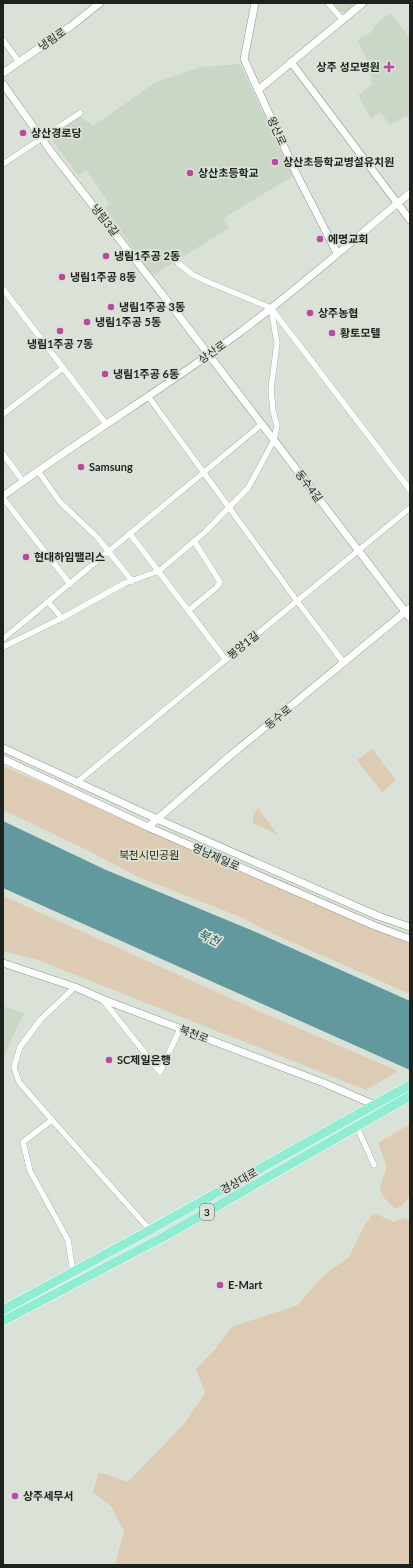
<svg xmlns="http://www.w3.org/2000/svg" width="413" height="1568" viewBox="0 0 413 1568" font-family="Lato,'Noto Sans KR',sans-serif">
<rect width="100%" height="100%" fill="#dae2d7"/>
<g fill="#cad7c6">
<path d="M332 3H357L345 13 340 12Z"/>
<path d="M390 13 410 38V121L406 116 390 125 380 112 371 119 358 95 372 85 367 60 357 40 370 33 377 23Z"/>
<path d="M240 64 293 176 224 218 229 228 152 276 105 208 109 203 86 170 78 176 50 137 80 116 93 126 156 82 201 67Z"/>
<path d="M3 1006 24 1013 3 1058Z"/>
</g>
<g fill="#ddcbb3">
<path d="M372 749 396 780 382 792 357 760Z"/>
<path d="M3 766 410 942V994L271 933 238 916 136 876 87 850 3 810Z"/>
<path d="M258 808 278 835 253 823V815Z"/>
<path d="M3 896 254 1009 398 1071 366 1090 38 960 3 951Z"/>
<path d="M410 1124V1195L402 1206 396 1209C375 1192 379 1189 387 1167L378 1143Z"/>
<path d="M374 1213 394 1222 404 1218 410 1221V1565H115L124 1531 111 1506 93 1492 99 1472 128 1482 185 1423 205 1393 196 1369 217 1347 231 1327 298 1305 324 1275 349 1257 364 1226Z"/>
</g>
<path fill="#61999e" d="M3 821 106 870 251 930 410 1001V1070L3 888Z"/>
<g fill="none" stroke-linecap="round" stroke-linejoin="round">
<g stroke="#8c938a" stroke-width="6">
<g id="minor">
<path d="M328 3 343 20"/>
<path d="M3 40 19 62"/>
<path d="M3 164 80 113"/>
<path d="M178 263 193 275 208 282 271 308 410 490"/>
<path d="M3 289 106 424"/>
<path d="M148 396 297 601 344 663"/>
<path d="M3 414 63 368"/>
<path d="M3 454 23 481"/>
<path d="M38 471 60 502 97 537 132 581"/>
<path d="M3 498 70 584"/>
<path d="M130 534 226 660"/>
<path d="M48 602 62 618 125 583 159 571 205 532 248 488 274 440 277 426 273 411 271 389 277 343 271 308"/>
<path d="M188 611 217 587 220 582 194 541"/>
<path d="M3 639 262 424"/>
<path d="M3 647 62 618"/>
<path d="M76 783 410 508"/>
<path d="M102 999 160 1072 180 1029"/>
<path d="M52 1120 150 1230"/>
<path d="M357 1127 374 1165"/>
<path d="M73 1272 68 1240 30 1171 23 1142 52 1120 19 1082 14 1067 20 1047 41 1019 75 987"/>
</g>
</g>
<g stroke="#8c938a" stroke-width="8">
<g id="tertiary">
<path d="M255 3 244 59 298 177 337 253"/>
<path d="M291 62 410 220"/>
<path d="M3 73 71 26 100 3"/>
<path d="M3 84 52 153 173 308 410 618"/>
<path d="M258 90 363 3"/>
<path d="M3 496C80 439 162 390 239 333 298 289 353 240 410 193"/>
<path d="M3 748 157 819 378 916 410 927"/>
<path d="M3 759 148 827 375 926 410 939"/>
<path d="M148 827 225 760 410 608"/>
<path d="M3 963 75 987 102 999 324 1083 377 1106"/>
</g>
</g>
<g stroke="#fff" stroke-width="10">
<g id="primary">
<path d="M3 1310 150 1230 410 1085"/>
<path d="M3 1321 165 1236 410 1096"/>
</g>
</g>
<use href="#minor" stroke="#fff" stroke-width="5.5"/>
<use href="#tertiary" stroke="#fff" stroke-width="7"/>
<use href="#primary" stroke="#91ecd4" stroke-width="9"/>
</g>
<g fill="#bb47a0" stroke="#dae2d7" stroke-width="1.5">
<path d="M387 61h4v4h4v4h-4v4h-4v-4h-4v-4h4z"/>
<circle cx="23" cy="133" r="4"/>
<circle cx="275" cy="162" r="4"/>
<circle cx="190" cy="173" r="4"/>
<circle cx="320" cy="239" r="4"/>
<circle cx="106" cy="256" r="4"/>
<circle cx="62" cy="277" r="4"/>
<circle cx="111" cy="307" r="4"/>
<circle cx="310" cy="313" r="4"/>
<circle cx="87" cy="322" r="4"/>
<circle cx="60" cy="331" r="4"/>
<circle cx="332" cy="333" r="4"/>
<circle cx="105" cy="374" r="4"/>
<circle cx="81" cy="467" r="4"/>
<circle cx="26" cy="557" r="4"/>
<circle cx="109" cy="1060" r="4"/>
<circle cx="220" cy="1285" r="4"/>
<circle cx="15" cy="1496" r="4"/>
</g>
<g text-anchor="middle" stroke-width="3.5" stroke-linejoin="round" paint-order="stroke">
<rect fill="#dae2d7" stroke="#565b55" stroke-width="1" x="200" y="1204" width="14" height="16" rx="3"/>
<g font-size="10" font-weight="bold" fill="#1e211d">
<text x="207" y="1216">3</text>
</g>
<g font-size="11" fill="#1e211d" stroke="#dae2d7">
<text transform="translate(52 39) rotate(-35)" y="4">냉림로</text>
<text transform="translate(277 131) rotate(65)" y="4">왕산로</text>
<text transform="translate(105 220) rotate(52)" y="4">냉림3길</text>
<text transform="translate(212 352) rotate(-35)" y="4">상산로</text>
<text transform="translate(309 486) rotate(53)" y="4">동수4길</text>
<text transform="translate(243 645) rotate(-39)" y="4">봉양1길</text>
<text transform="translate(278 717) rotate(-39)" y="4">동수로</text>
<text transform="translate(216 857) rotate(24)" y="4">영남제일로</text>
<text transform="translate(194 1034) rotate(21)" y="4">북천로</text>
<text transform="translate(239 1181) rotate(-29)" y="4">경상대로</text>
</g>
<g font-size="11" font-weight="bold" fill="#1e211d" stroke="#dae2d7" text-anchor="start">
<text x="380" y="71" text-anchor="end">상주 성모병원</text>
<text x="31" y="137">상산경로당</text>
<text x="283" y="166">상산초등학교병설유치원</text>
<text x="198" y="177">상산초등학교</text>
<text x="328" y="243">에명교회</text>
<text x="114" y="260">냉림1주공 2동</text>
<text x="70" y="281">냉림1주공 8동</text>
<text x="119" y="311">냉림1주공 3동</text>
<text x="318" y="317">상주농협</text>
<text x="95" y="326">냉림1주공 5동</text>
<text x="340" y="337">황토모텔</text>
<text x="60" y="348" text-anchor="middle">냉림1주공 7동</text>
<text x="113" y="378">냉림1주공 6동</text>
<text x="89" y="471">Samsung</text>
<text x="34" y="561">현대하임팰리스</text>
<text x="117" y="1064">SC제일은행</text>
<text x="228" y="1289">E-Mart</text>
<text x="23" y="1500">상주세무서</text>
</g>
<g font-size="11" fill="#392505" stroke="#dae2d7">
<text x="149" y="859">북천시민공원</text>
</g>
<g font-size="12" font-style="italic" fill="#225458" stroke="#dae2d7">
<text transform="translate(209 938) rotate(26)" y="4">북천</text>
</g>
</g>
<rect width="413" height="1568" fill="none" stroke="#1e211d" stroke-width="8"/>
</svg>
